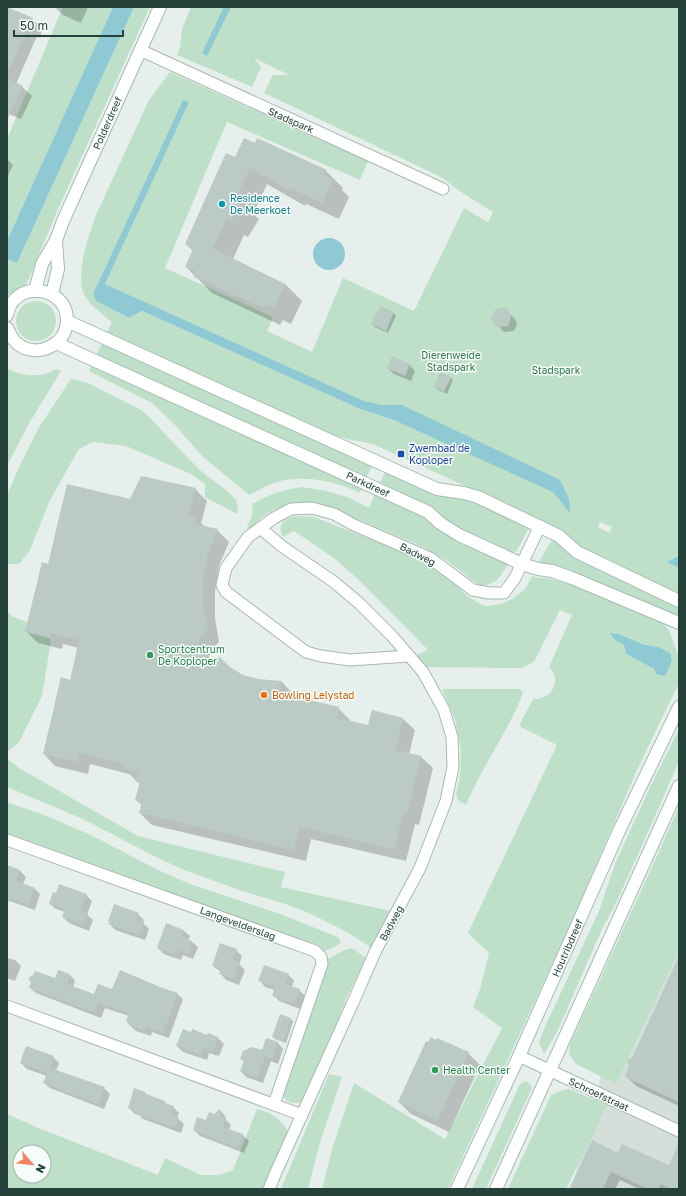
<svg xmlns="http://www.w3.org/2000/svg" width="686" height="1196" viewBox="0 0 686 1196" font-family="'Golos Text',sans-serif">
<rect width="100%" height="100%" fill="#e6efeb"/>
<path fill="#d4dfda" d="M679 902V1189H572L614 1026Z"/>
<g fill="#bfe0c8" fill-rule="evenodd">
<path d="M63 7H113L7 241V139Z"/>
<path d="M134 7H150L58 209 28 281C23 290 18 295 7 294V259L17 263Z"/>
<path d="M191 7H679V556L668 562 679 568V594H676L578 548 565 534 557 528 373 444 352 440 333 435 106 335 112 322C107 319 105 316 100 312 94 307 88 302 84 294 75 274 89 233 97 213L149 100 170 72 368 161 360 180 227 122 165 268 273 317 267 331 312 352 343 278 414 311 464 208 488 222 493 212 464 194 441 177 264 93 273 75H289L254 58 261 67 252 87 177 55 180 47 182 29ZM183 100 188 103 105 284 364 401 383 405H402L397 422 360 409 142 311 128 318 96 301 93 294ZM600 522 612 527 610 533 598 527Z"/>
<circle cx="36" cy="321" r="20"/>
<path d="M102 343 373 464 366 479 96 356Z"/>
<path d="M92 365 362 488 360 493C337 481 306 475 280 481 269 484 259 490 249 495L202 456 175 425 152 403 89 371Z"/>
<path d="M7 368C22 377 41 378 57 369L61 371 28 425 7 466Z"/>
<path d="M71 379 88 383 141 410 149 417 187 457 202 472 227 491 236 500 238 508 237 514 205 497V484L191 474 126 446 93 442 79 449 50 500 30 550 19 564H7V495L20 465 38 429Z"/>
<path d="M386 470 467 499 519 522 529 528 516 552 497 549 471 536 379 485Z"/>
<path d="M302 487 327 491 347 497 369 508 375 494 418 514 440 529 477 551 508 564C499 578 498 583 481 586L472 580 449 562 423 547 343 513 318 503 294 504 273 510 260 519 254 526V533L247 527C251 520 254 512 252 504 271 494 281 490 302 487Z"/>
<path d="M298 516 314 517 411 555 451 579 467 596 482 605 487 606 501 604 514 598 525 589 532 576 539 578H548L576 586 661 621 669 630 679 658V683L637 770 572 921 448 1189H322L333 1146 354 1083 445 1139 502 1028 473 1007 480 989 489 953 468 933 557 745 519 726 533 699C551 700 563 681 549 667L572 615 560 610 534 662 525 666 522 668 426 667 417 655 428 650 360 581 334 558 294 531 283 537C276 523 285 518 298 516ZM634 641 658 647 654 669 626 654 624 645Z"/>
<path d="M553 538 679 608V612L678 614 676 615 546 567 539 562Z"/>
<path d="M7 611 13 617 41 627 51 640 42 696 19 742 7 752Z"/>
<path d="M442 689H520L523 693C508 732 482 766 466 805L458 800 456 794 460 776 461 750 455 719Z"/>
<path d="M679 729V761L653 821 616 903 602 929 558 1030 544 1054 539 1043 544 1029 599 911 615 864 651 785Z"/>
<path d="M7 758 19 768 138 836 285 872 281 887 390 911 372 948 347 932 311 914 286 904 245 892 184 870 156 857 83 819 7 787Z"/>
<path d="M7 802 49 817 91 835 158 870 190 884 283 915 330 934 338 937 341 942 336 946 323 952 314 946 7 834Z"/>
<path d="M679 806V950L616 1084 576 1064 569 1054 570 1044 658 854Z"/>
<path d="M352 948 366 958 347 997 306 1101C294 1104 285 1105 281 1091L326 960 344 950Z"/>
<path d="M329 1074 342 1077 320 1142 308 1189H281Z"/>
<path d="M526 1081 529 1083 532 1088 486 1189H472L520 1084Z"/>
<path d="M569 1089 607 1105 593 1135 566 1189H508L551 1095 563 1090Z"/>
<path d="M257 1109C273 1113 284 1121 290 1136L266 1189H7V1114L36 1127 158 1175 165 1158 201 1175H219L233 1170ZM20 1152H44V1176H20Z"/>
</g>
<g fill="#8ec9d4">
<path d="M113 7H134L17 263 7 259V241Z"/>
<path d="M224 7H231L207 56 202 53Z"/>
<path d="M183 100 189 102 105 284 364 401 383 405H402L560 480 569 499 570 513 553 492 396 421 360 409 142 311 129 318 96 301 93 294Z"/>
<circle cx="329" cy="254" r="16"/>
<path d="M679 556V568L667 562Z"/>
<path d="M610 633 618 634 643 644 658 647 670 653 672 661 665 676 656 674 654 669 626 654 624 645 615 640Z"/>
</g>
<g fill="#0003">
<path d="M55 7H88L81 23 63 15Z"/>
<path d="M7 16 32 19 42 28 40 38 37 36 16 84 22 87 32 96 21 119 7 113Z"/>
<path d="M235 158 326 171 343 188 342 190 349 197 339 219 306 204 305 206 267 184 253 214 259 219 248 237 244 235 233 259 285 284 302 301 291 324 283 320 280 325 212 293 186 267 193 251 186 244Z"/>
<path d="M7 159 13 165 7 178Z"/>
<path d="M505 309 515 319 517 324 514 331 504 332 498 326Z"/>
<path d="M393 313 396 316 388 333 375 327 372 324Z"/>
<path d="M409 365 415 371 411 381 394 374 388 368Z"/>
<path d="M450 377 453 380 447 394 438 390 435 387Z"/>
<path d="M195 489 207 501 201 523 205 527 217 530 229 542 219 566 215 592V618L219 642 212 649 208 659 230 668 243 676 258 680 282 682 293 694 292 697 338 708 350 720V722L369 726 372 711 403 719 415 730 409 754 421 757 433 768 419 825 415 824 406 861 311 839 306 861 152 825 140 813 142 805 136 800 140 784 129 774 90 764 88 774 55 766 44 754 71 681 79 648 63 644 62 649 38 643 26 631 49 565 131 500Z"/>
<path d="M7 866 20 871 26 877 23 884 34 888 40 894 35 910 7 900Z"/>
<path d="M86 895 92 901 87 915 93 920 89 931 69 923 63 917 65 912 56 909 50 904Z"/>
<path d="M138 914 144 920 143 923 149 929 145 940 115 930 110 924Z"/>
<path d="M184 931 190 936 188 940 192 942 198 947 193 959 183 955 181 960 164 954 158 948Z"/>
<path d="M236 950 242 956 239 964 245 970 239 985 226 980 221 974V972L213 966Z"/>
<path d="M7 958 15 960 21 966 15 981 7 978Z"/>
<path d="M679 958V1106L636 1086 627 1077 633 1059Z"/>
<path d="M70 975 75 981 73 987 94 995 113 990 177 994 183 999 169 1038 152 1032 151 1036 136 1031 130 1025 129 1016 105 1008 101 1018 36 993 30 988Z"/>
<path d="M288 975 294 980 292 987 299 990 305 996 300 1009 279 1001 274 995 275 990 265 987 260 981Z"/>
<path d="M281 1016 291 1019 293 1022 286 1043 275 1039 273 1036Z"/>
<path d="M209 1034 218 1038 224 1044 219 1056 209 1053 207 1060 183 1052 177 1046 208 1036Z"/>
<path d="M278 1043 283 1049 278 1064 271 1061 263 1083 246 1077 241 1071 244 1062 242 1059 262 1052Z"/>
<path d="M468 1053 480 1065 449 1132 411 1114 399 1102Z"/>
<path d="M53 1057 59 1063 56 1071 104 1088 110 1094 104 1109 50 1088 44 1083 47 1076 27 1069 21 1063Z"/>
<path d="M164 1102 168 1105 173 1107 179 1113 177 1118 184 1124 181 1133 143 1119 139 1115 135 1114 129 1108Z"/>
<path d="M220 1110 225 1116 226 1120 231 1125 229 1130 243 1135 249 1141 244 1153 200 1136 194 1130Z"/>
<path d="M619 1154 669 1166 679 1160V1189H639L620 1180 615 1189H570Z"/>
</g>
<g fill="#bbcac4">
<path d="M7 7 33 18 31 30 28 28 7 74Z"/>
<path d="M7 78 23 86 7 120Z"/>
<path d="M244 138 255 143 257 138 327 170 324 175 333 179 322 203 289 188 288 190 250 168 236 198 242 201 231 221 227 218 213 248 258 271 285 284 274 308 266 304 263 308 194 277 195 271 185 267 193 249 185 244 226 153 235 157Z"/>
<path d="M380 306 394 312 386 331 371 324Z"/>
<path d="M500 308H506L509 312 511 317 508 326 497 327 491 318 495 310Z"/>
<path d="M392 356 410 364 405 376 387 368Z"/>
<path d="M440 372 451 377 444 392 434 387Z"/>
<path d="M141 476 196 488 188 515 196 517 194 524 218 529 208 554 203 579V605L208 630 200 637 196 649 207 658 213 659 220 657 230 667 243 675 258 679 282 681 279 693 339 707 337 718 368 725 372 710 403 718 396 750 421 756 407 814 403 813 394 850 300 827 294 850 139 813 142 802 135 800 140 782 135 781 138 772 123 769 124 764 79 753 77 762 43 754 61 677 70 680 79 640 51 633 50 638 25 632 42 562 48 564 67 484 130 499Z"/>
<path d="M7 865 20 870 16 881 35 888 29 905 10 898 8 903H7Z"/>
<path d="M59 884 87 894 81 911 88 914 83 925 62 917 65 909 49 904 53 892 56 893Z"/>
<path d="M114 904 139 913 136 919 144 922 139 935 108 924 110 921H108Z"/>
<path d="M166 923 184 930 182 937 192 941 188 954 177 950 175 955 157 948Z"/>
<path d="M220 943 237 949 233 960 240 963 234 979 219 974 221 969 212 966Z"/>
<path d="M679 956V1102L625 1077 627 1070 629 1065 627 1060 632 1058Z"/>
<path d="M264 965 289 974 285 984 300 989 294 1004 272 996 275 987 258 981Z"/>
<path d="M58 970 70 974 67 984 94 994 98 984 112 989 120 970 160 987 178 993 163 1033 147 1027 145 1031 129 1025 126 1020 129 1014 99 1003 95 1013 29 988 31 983 28 978 33 975 35 971 55 978Z"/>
<path d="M280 1014 291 1018 283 1041 272 1037Z"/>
<path d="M183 1029 191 1032 192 1029 207 1035 208 1033 218 1037 213 1051 204 1048 201 1055 176 1046Z"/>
<path d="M431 1037 436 1040 437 1038 469 1052 437 1121 398 1102 426 1041 428 1042Z"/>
<path d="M266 1038 278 1042 272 1059 265 1056 257 1078 240 1071 244 1061 240 1059 243 1051 252 1047 262 1050Z"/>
<path d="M26 1046 54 1056 50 1068 105 1087 98 1104 43 1083 47 1073 20 1063Z"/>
<path d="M134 1088 145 1092 146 1094 165 1101V1103L174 1106 170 1114 179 1118 175 1128 136 1114 137 1112 128 1108Z"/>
<path d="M220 1109 221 1117 226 1119 223 1127 243 1134 238 1148 193 1130 197 1117 206 1120 209 1112 214 1114Z"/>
<path d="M592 1140 618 1153 622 1144 669 1165 679 1142V1189H671L661 1184 658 1189H648L611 1172 603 1189H569Z"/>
</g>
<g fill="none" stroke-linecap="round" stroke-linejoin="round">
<g stroke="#a8b8b2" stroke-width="13">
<g id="street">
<path d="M140 50 443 189"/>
<path d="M260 528 283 547 334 582 360 604 392 636 423 672 444 710 452 737 453 767 446 801 420 868 375 952 355 998 276 1172 269 1189"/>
<path d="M409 656 350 660 321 656 306 652 226 592 222 585 226 568 248 537 274 518 291 509 312 508 334 514 354 525 430 558 473 590 489 593H504L515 578 540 526"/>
<path d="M7 840 315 951 321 957 322 964 274 1104"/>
<path d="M7 1006 302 1115"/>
<path d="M519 1056 679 1131"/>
</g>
</g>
<g stroke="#a4bbb3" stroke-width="14">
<g id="secondary">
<path d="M35 291 42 264 56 240 63 221 160 7"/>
<path d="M52 294 58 269 56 240"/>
<path d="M7 315C13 279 68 285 67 321 66 345 38 358 19 345 13 341 10 334 7 328"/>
<path d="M67 321 437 489 464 493 478 497 559 536 577 552 679 601"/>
<path d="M56 343 428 512 440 523 459 535 522 564 538 569 552 571 572 578 679 623"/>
<path d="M457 1189 519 1056 619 831 679 707"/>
<path d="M496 1189 679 786"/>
</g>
</g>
<use href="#street" stroke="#fff" stroke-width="11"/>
<use href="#secondary" stroke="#fff" stroke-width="12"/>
</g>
<circle fill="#0f9aa8" stroke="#f7fbf9" stroke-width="1.5" cx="222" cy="204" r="4"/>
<rect fill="#1a4fb4" stroke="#f7fbf9" stroke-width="1.5" x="397" y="450" width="8" height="8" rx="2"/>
<g fill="#2e9e5b" stroke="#f7fbf9" stroke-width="1.5">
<circle cx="150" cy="655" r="4"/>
<circle cx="435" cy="1070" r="4"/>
</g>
<circle fill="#e8710a" stroke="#f7fbf9" stroke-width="1.5" cx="264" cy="695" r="4"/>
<g text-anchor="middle" stroke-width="3" stroke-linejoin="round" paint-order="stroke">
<g font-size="10" fill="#24423a" stroke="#f7fbf9">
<text transform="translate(291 120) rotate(24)" y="4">Stadspark</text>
<text transform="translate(107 123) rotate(-66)" y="4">Polderdreef</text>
<text transform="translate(368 484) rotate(25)" y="4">Parkdreef</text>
<text transform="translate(418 554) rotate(27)" y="4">Badweg</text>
<text transform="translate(238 923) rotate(20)" y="4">Langevelderslag</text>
<text transform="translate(391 923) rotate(-62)" y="4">Badweg</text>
<text transform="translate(567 948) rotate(-66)" y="4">Houtribdreef</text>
<text transform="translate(599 1094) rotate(25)" y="4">Schroefstraat</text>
</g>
<g font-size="10" fill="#0d838f" stroke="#f7fbf9" text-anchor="start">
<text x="230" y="202">Residence<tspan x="230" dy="12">De Meerkoet</tspan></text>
</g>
<g font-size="10" fill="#2d7a4b" stroke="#f7fbf9">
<text x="451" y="359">Dierenweide<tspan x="451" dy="12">Stadspark</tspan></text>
<text x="556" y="374">Stadspark</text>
</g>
<g font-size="10" fill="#164399" stroke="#f7fbf9" text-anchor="start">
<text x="409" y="452">Zwembad de<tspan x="409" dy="12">Koploper</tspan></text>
</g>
<g font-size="10" fill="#27864d" stroke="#f7fbf9" text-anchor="start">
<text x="158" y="653">Sportcentrum<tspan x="158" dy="12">De Koploper</tspan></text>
<text x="443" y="1074">Health Center</text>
</g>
<g font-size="10" fill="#c56008" stroke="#f7fbf9" text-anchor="start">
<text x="272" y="699">Bowling Lelystad</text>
</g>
</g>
<rect width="686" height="1196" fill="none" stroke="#24423a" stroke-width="16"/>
<g transform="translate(32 1164) rotate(118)"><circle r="19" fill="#f7fbf9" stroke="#a3b1ad"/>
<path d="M0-3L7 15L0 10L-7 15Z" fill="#f4845f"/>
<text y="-6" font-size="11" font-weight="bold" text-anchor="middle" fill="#24423a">N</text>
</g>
<path d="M14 30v6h109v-6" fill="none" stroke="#24423a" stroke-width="2"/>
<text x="20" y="30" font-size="12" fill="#24423a" stroke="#f7fbf9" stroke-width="3" paint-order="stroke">50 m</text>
</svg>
